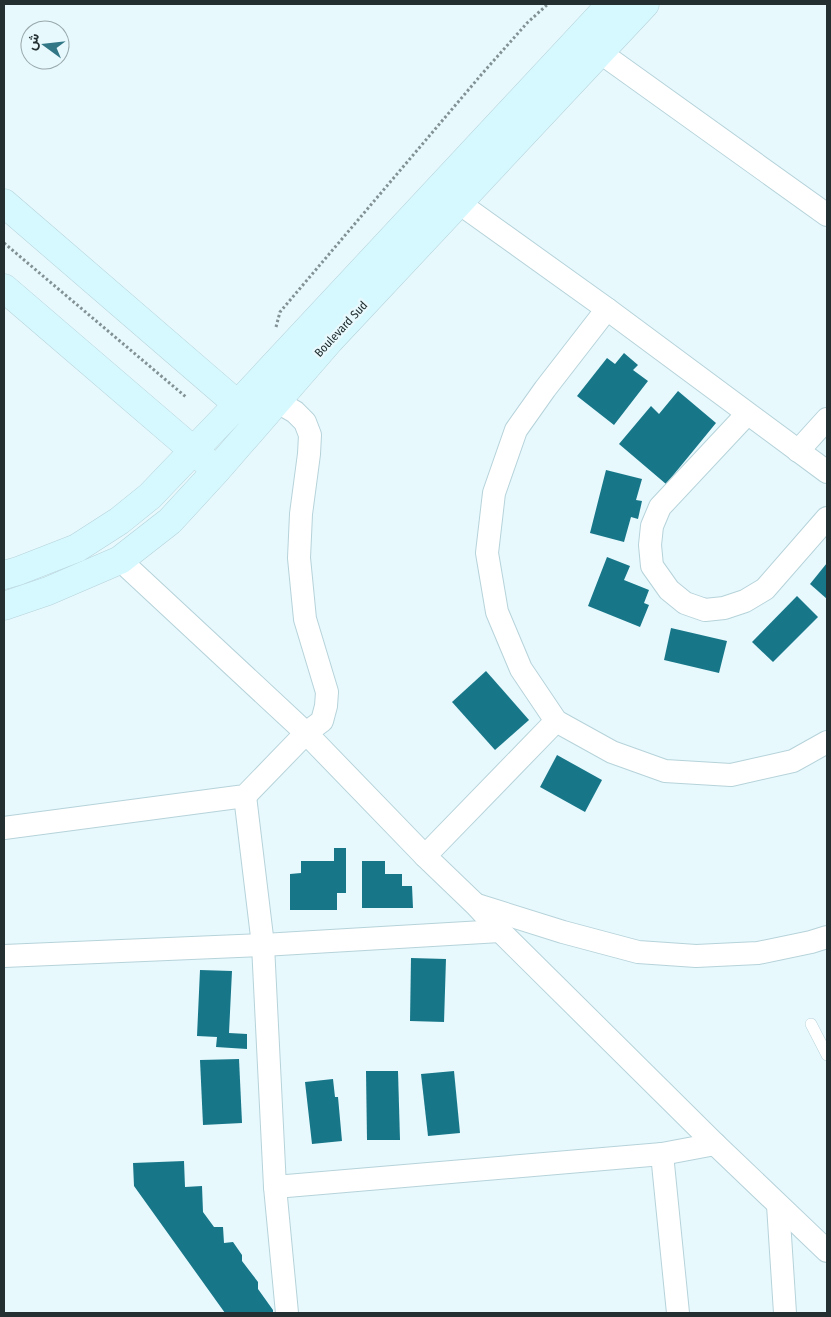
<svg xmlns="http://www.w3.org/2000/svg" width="831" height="1317" viewBox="0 0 831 1317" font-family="'Fira Sans Condensed',Vazirmatn,sans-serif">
<rect width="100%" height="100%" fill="#e7f9fd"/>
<g fill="#177789">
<path d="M624 353 638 365 633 370 648 381 614 425 577 396 607 358 615 364Z"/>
<path d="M678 391 716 423 666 484 619 444 651 406 659 414Z"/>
<path d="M606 470 642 479 636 500 642 501 638 519 631 517 624 542 590 533Z"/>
<path d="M607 557 630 566 624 580 649 590 644 603 649 605 640 627 588 606Z"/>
<path d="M827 563V599L810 584Z"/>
<path d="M797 596 818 617 773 662 752 642Z"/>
<path d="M671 628 727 641 719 673 664 660Z"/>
<path d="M486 671 529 720 495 750 452 702Z"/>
<path d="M557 755 602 780 585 812 540 787Z"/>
<path d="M334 848H346V893H337V910H290V874L301 873V861H334Z"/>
<path d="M362 861H385V874H402V886H412L413 908H362Z"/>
<path d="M411 958 446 959 444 1022 410 1021Z"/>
<path d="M200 970 232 971 229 1033 247 1034V1049L216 1047 217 1037 197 1036Z"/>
<path d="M239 1059 242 1123 203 1125 200 1060Z"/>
<path d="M366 1071H398L400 1140H367Z"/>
<path d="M454 1071 460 1133 428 1136 421 1074Z"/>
<path d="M333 1079 335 1097H338L342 1141 312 1144 305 1082Z"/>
<path d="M184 1161 185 1187 202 1186 203 1212 214 1227H223L224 1243 233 1242 242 1255V1261L258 1282V1289L273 1310V1313H225L134 1186 133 1163Z"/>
</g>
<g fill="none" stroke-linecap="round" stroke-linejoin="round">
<g stroke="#b6d3da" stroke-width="12">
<path id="lane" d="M811 1024 827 1055"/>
</g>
<g stroke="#b6d3da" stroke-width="24">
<g id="street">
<path d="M587 43 827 215"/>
<path d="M447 192 459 203 607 309 827 472"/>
<path d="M607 309 545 389 516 430 494 493 487 553 497 612 521 669 556 721 612 752 665 771 731 775 793 761 827 742"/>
<path d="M747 414 660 507 652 526 650 545 652 566 669 590 685 603 705 610 724 608 745 601 765 589 827 518"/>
<path d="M798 451 827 419"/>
<path d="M120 560 306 733 425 856 476 905 500 931 715 1144 827 1251"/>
<path d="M245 796 263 945 275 1187 287 1313"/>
<path d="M4 828 245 796 306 733 322 721 326 706 327 692 305 619 299 558 301 514 309 454 310 435 305 422 295 412 276 401"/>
<path d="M425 856 556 721"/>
<path d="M477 905 563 932 638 952 696 956 758 953 811 942 827 937"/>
<path d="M4 956 263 945 500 931"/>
<path d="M662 1154 678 1313"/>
<path d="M275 1187 662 1154 715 1144"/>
<path d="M778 1205 785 1313"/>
</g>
</g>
<g stroke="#b6d3da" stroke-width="29">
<g id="secondary">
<path d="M4 203 251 416"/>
<path d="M4 288 208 463"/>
<path d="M4 575 18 571 77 548 119 521 150 496 238 404 611 4"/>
<path d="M4 606 48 591 120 560 170 521 216 471 330 340 645 4"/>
</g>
</g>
<g stroke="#829194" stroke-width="3" stroke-dasharray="2.5 2.5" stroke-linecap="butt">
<path d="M4 243 186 397"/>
<path d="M276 327 280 312 481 75 527 23 548 4"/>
</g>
<use href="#lane" stroke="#fff" stroke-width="11"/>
<use href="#street" stroke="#fff" stroke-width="22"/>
<use href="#secondary" stroke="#d6f8ff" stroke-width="28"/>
</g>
<g text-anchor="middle" stroke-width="5" stroke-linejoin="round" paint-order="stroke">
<g font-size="12" fill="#232f31" stroke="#e7f9fd">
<text transform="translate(341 329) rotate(-47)" y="4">Boulevard Sud</text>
</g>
</g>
<rect width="831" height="1317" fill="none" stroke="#232f31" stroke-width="10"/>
<g transform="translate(45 45) rotate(285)"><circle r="24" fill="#e7f9fd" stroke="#99a8ab"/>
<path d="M0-4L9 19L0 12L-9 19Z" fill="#327786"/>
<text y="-8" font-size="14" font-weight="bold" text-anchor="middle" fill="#232f31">ش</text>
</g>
</svg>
